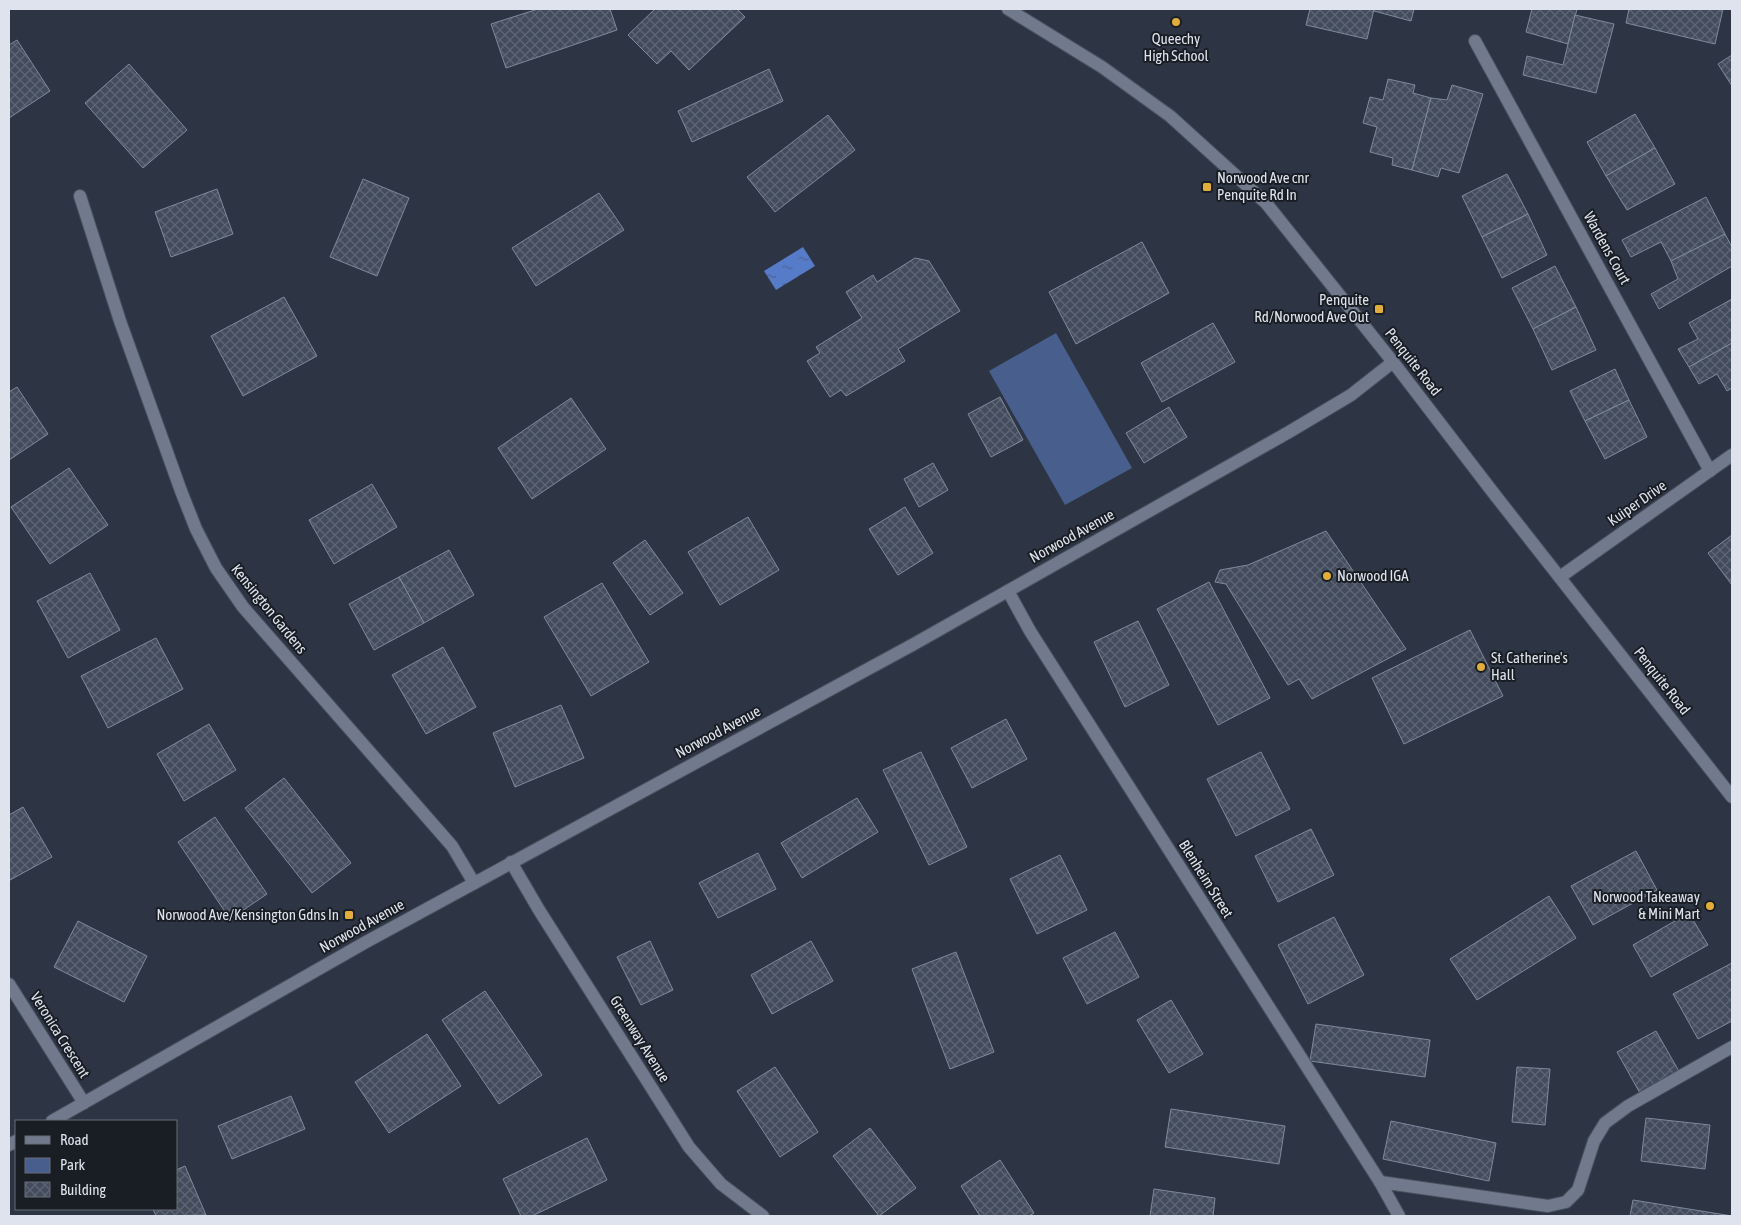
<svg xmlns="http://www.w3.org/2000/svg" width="1741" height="1225" viewBox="0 0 1741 1225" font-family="'Asap Condensed',sans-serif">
<defs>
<pattern id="water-ripples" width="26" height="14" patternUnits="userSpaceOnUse" patternTransform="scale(1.25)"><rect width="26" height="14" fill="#567bc8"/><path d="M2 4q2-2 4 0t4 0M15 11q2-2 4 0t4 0" fill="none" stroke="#4e6594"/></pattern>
<pattern id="building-cross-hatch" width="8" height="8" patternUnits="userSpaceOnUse" patternTransform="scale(1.25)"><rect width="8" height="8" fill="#434c5d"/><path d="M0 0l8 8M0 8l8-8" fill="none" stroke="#5e6675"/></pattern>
</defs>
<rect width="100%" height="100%" fill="#2d3545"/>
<path fill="#485f8d" d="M1056 333 1132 468 1065 505 989 371Z"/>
<path fill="url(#water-ripples)" d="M803 247 815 266 776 290 764 271Z"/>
<g fill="url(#building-cross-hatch)" stroke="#7f899c">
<path d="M538 9H610L617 30 506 68 491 24Z"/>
<path d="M655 9H737L745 17 689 70 671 51 657 64 628 35Z"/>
<path d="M1310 9H1374L1367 39 1306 25Z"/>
<path d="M1374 9H1414L1411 21 1374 11Z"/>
<path d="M1532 9H1577L1568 44 1526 32Z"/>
<path d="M1629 9H1723L1715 44 1626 23Z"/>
<path d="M1575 15 1614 24 1596 93 1523 75 1527 56 1563 65Z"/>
<path d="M17 40 50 91 9 118V45Z"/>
<path d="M1732 55V86L1718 64Z"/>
<path d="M129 64 187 130 143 168 85 103Z"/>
<path d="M769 69 783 101 692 142 678 111Z"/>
<path d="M1388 79 1415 85 1413 93 1431 98 1412 170 1392 165 1393 158 1370 152 1377 127 1363 123 1370 97 1383 100Z"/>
<path d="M1452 85 1483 94 1459 173 1441 168 1438 177 1412 170 1431 98 1447 100Z"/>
<path d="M1635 114 1655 148 1606 176 1587 142Z"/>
<path d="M828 115 855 150 775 212 747 177Z"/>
<path d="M1655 148 1675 184 1627 210 1606 176Z"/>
<path d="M1507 174 1528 214 1482 237 1462 196Z"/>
<path d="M363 179 409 198 377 276 330 257Z"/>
<path d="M217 189 233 234 171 257 155 212Z"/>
<path d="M599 193 624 230 536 286 512 248Z"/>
<path d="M1706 197 1725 234 1671 261 1661 242 1631 257 1622 240Z"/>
<path d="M1528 214 1547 255 1502 278 1482 237Z"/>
<path d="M1725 234 1732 247V266L1659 309 1651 294 1678 279 1671 261Z"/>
<path d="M1142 242 1169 293 1076 344 1049 292Z"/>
<path d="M915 258 929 261 960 311 898 349 905 361 846 396 841 390 830 397 807 361 820 353 816 347 862 318 846 292 873 275 877 282Z"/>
<path d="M1555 266 1576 307 1533 329 1512 288Z"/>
<path d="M284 297 317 356 243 396 211 336Z"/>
<path d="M1732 299V343L1689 367 1678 349 1698 339 1689 323Z"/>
<path d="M1576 307 1596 350 1552 370 1533 329Z"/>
<path d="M1213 323 1235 362 1162 402 1141 363Z"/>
<path d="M1732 343V388L1727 391 1717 374 1699 384 1689 367Z"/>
<path d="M1615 369 1629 400 1585 421 1570 391Z"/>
<path d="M17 387 48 434 9 460V392Z"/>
<path d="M1000 397 1023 440 991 457 968 414Z"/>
<path d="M571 398 606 449 532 499 498 448Z"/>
<path d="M1629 400 1647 437 1605 459 1585 421Z"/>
<path d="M1169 407 1187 437 1144 463 1126 433Z"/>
<path d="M933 463 948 490 919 507 904 479Z"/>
<path d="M69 468 108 525 50 564 11 507Z"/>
<path d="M372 484 397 527 334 564 309 520Z"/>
<path d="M905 507 933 553 898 575 869 529Z"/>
<path d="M748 517 779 570 720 605 688 552Z"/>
<path d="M1326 531 1406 649 1312 699 1299 679 1288 685 1226 584 1215 582 1220 570 1248 565Z"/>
<path d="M1732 535V585L1708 553Z"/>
<path d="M645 540 683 593 650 615 613 563Z"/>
<path d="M449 550 474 595 424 623 399 577Z"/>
<path d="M90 573 120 630 68 658 37 601Z"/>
<path d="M399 577 424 623 374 650 349 604Z"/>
<path d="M1209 582 1270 698 1218 725 1157 609Z"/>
<path d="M602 583 649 662 591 696 544 617Z"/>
<path d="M1138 621 1169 685 1125 707 1094 642Z"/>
<path d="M1470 630 1503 696 1404 744 1372 678Z"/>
<path d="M156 638 183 689 108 728 81 676Z"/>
<path d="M443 647 476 707 426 734 392 675Z"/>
<path d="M561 705 584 758 515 787 493 733Z"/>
<path d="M1006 719 1027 759 972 788 951 748Z"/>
<path d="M209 724 236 770 184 801 157 754Z"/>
<path d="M921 752 967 847 929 865 883 770Z"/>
<path d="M1261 752 1290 809 1236 836 1207 779Z"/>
<path d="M284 778 351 863 312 893 245 808Z"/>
<path d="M857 798 878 832 802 878 781 843Z"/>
<path d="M23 807 52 857 10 880 9 878V815Z"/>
<path d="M215 817 267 894 230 919 178 842Z"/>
<path d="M1311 829 1334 875 1278 902 1255 856Z"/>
<path d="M1636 851 1657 890 1593 925 1571 886Z"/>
<path d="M758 853 776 889 718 918 699 883Z"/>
<path d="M1060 855 1087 910 1037 934 1010 879Z"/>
<path d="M1549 896 1576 938 1477 1000 1450 959Z"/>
<path d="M1689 913 1708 945 1651 977 1633 945Z"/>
<path d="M1334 917 1364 975 1308 1004 1278 945Z"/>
<path d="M78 921 147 956 124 1002 54 967Z"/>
<path d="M1115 932 1139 977 1087 1004 1063 958Z"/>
<path d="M650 941 673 990 641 1005 617 957Z"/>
<path d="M811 941 833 981 772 1014 751 975Z"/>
<path d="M956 952 994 1052 950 1069 912 969Z"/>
<path d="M1732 963V1021L1698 1039 1673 994Z"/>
<path d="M485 991 542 1075 499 1104 442 1020Z"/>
<path d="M1171 1000 1203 1054 1169 1073 1137 1020Z"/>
<path d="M1316 1024 1430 1040 1425 1077 1310 1061Z"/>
<path d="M1656 1031 1680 1073 1641 1095 1617 1052Z"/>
<path d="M427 1034 461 1086 389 1133 355 1082Z"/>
<path d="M775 1067 818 1132 780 1157 737 1091Z"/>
<path d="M1517 1067 1550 1069 1545 1125 1512 1122Z"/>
<path d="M291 1096 305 1129 232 1159 218 1126Z"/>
<path d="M1171 1109 1285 1126 1279 1164 1165 1147Z"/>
<path d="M1646 1118 1710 1125 1705 1169 1641 1161Z"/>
<path d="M1391 1121 1496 1143 1489 1181 1383 1159Z"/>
<path d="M870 1128 916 1188 879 1216 833 1156Z"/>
<path d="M587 1138 607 1180 532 1216H521L503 1179Z"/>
<path d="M1000 1160 1034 1213 1029 1216H980L961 1186Z"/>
<path d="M185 1166 206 1215 156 1216 153 1209H176V1170Z"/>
<path d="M1154 1189 1215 1198 1213 1216H1150Z"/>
<path d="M1633 1200 1732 1216H1630Z"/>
</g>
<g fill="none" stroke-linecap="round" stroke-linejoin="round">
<g stroke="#49505e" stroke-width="14">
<g id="service">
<path d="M1475 41 1710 471"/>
<path d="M1380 1182 1548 1206 1566 1202 1578 1190 1594 1141 1605 1123 1628 1106 1732 1047"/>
<path d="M1380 1182 1399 1216"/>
</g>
</g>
<g stroke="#49505e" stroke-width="14">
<g id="minor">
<path d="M80 196 120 321 181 491 196 529 216 568 243 607 452 846 474 883"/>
<path d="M1560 577 1732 455"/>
<path d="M1008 591 1030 631 1380 1182"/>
<path d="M511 862 539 910 689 1147 721 1184 763 1216"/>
<path d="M9 984 84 1103"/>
<path d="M52 1121 366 942 914 644 1289 432 1351 395 1393 362"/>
<path d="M9 1145 16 1141"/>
</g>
</g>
<g stroke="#49505e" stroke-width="14">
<path id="tertiary" d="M1008 9 1102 67 1170 116 1266 203 1393 362 1495 495 1732 797"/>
</g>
<use href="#service" stroke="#717a8c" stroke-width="12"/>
<use href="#minor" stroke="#717a8c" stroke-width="12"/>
<use href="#tertiary" stroke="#717a8c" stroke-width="12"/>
</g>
<g fill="#e3ae35" stroke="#191d24" stroke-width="2">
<circle cx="1176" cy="22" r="5"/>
<rect x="1202" y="182" width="10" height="10" rx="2.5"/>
<rect x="1374" y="304" width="10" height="10" rx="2.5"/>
<circle cx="1327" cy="576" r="5"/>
<circle cx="1481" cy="667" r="5"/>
<circle cx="1710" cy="906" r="5"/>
<rect x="344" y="910" width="10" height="10" rx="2.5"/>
</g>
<g text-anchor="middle" stroke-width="4" stroke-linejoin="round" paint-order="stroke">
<g font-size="15" fill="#dee3ee" stroke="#191d24" text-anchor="start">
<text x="1176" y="44" text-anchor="middle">Queechy<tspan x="1176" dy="17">High School</tspan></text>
<text x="1217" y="183">Norwood Ave cnr<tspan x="1217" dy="17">Penquite Rd In</tspan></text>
<text x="1369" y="305" text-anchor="end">Penquite<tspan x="1369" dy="17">Rd/Norwood Ave Out</tspan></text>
<text x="1337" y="581">Norwood IGA</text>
<text x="1491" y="663">St. Catherine's<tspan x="1491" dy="17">Hall</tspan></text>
<text x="1700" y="902" text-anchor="end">Norwood Takeaway<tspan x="1700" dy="17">&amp; Mini Mart</tspan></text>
<text x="339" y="920" text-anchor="end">Norwood Ave/Kensington Gdns In</text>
</g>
<g font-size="15" fill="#dee3ee" stroke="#191d24">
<text transform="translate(1607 248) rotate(61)" y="5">Wardens Court</text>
<text transform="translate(1413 362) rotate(52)" y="5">Penquite Road</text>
<text transform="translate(1637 503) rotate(-35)" y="5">Kuiper Drive</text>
<text transform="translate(1072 536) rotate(-29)" y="5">Norwood Avenue</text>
<text transform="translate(269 609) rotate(51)" y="5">Kensington Gardens</text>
<text transform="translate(1662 681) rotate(52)" y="5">Penquite Road</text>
<text transform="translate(718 732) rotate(-28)" y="5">Norwood Avenue</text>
<text transform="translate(1206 879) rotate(58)" y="5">Blenheim Street</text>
<text transform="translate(362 926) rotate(-29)" y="5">Norwood Avenue</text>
<text transform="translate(60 1035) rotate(58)" y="5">Veronica Crescent</text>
<text transform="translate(640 1039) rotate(58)" y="5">Greenway Avenue</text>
</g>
</g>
<rect width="1741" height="1225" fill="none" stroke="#dee3ee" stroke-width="20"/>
<rect x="15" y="1120" width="162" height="90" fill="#191d24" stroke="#686c75"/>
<rect x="25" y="1136" width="25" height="8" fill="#717a8c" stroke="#686c75"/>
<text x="60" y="1145" font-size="15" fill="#dee3ee">Road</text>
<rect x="25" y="1158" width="25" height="15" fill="#485f8d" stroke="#686c75"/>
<text x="60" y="1170" font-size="15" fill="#dee3ee">Park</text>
<rect x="25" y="1182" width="25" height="15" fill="url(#building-cross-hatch)" stroke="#686c75"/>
<text x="60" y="1195" font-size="15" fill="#dee3ee">Building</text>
</svg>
